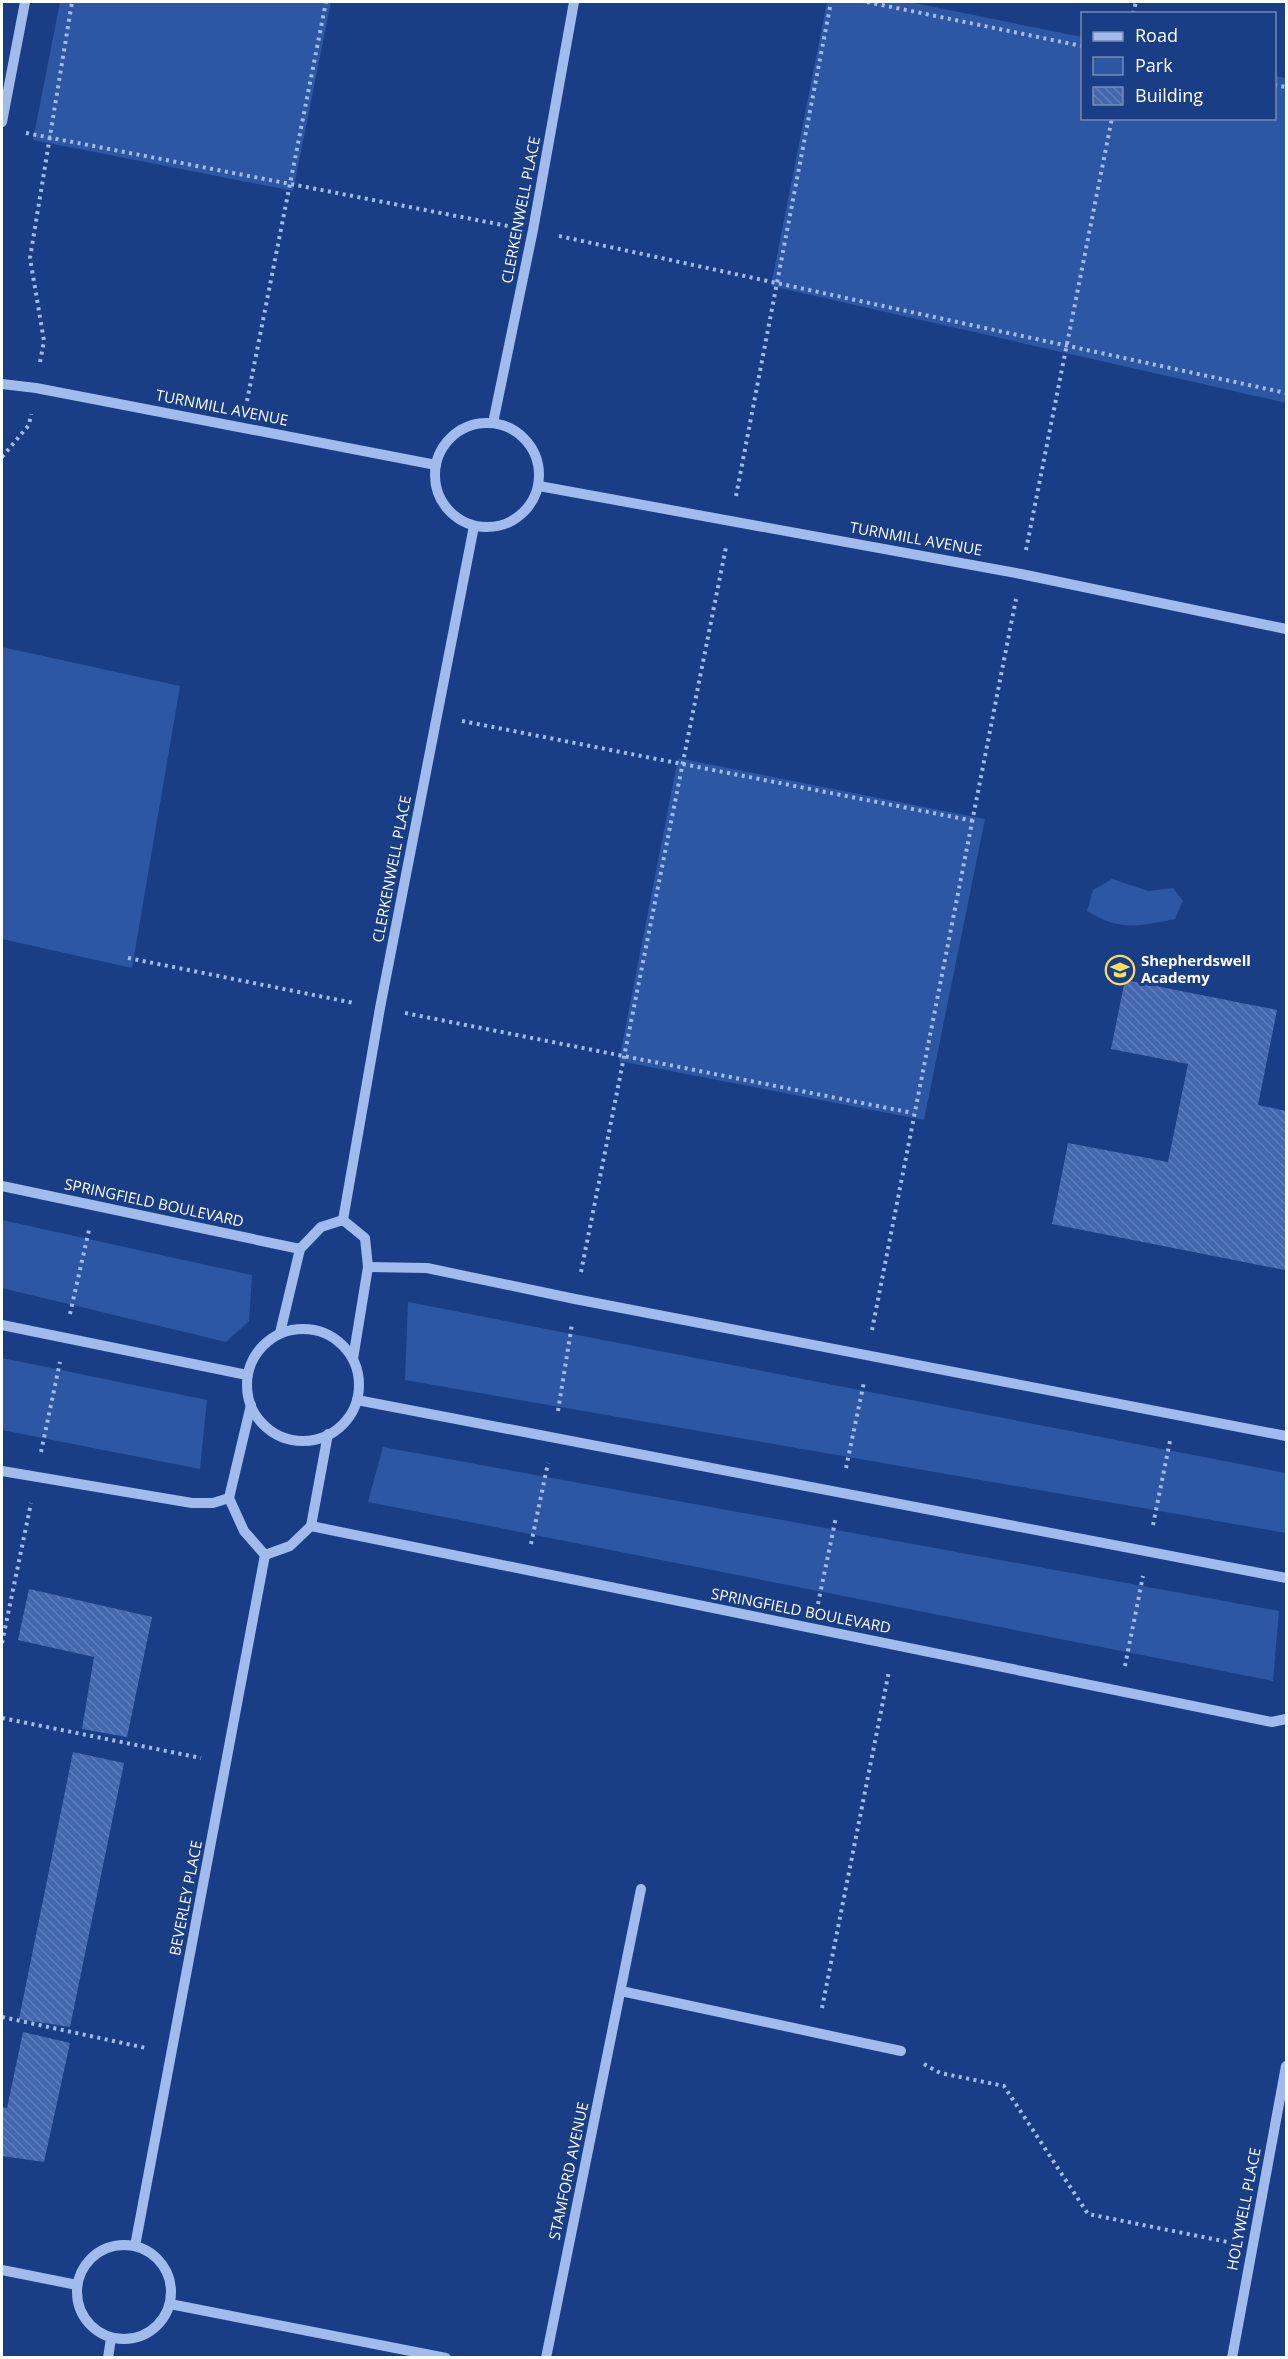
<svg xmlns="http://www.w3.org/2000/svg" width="1288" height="2359" viewBox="0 0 1288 2359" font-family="'Open Sans',sans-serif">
<defs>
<pattern id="building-back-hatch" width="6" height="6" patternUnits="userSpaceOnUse" patternTransform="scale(1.5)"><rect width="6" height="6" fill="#4368af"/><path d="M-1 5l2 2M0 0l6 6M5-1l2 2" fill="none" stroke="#5f7fbb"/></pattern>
</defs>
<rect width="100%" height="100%" fill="#1a3e85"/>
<g fill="#2d56a3">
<path d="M60 2H331L293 191 33 140Z"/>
<path d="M827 2H909L1082 37V118H1274L1275 76 1286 78V403L771 286Z"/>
<path d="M2 647 180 686 132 968 2 939Z"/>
<path d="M678 758 985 819 924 1120 619 1061Z"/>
<path d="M1112 879 1148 891 1173 888 1183 901 1175 919C1139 926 1121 932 1087 911L1093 890Z"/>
<path d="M2 1220 252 1275 249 1321 226 1342 2 1288Z"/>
<path d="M408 1302 1286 1473V1533L405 1380Z"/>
<path d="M2 1358 207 1400 200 1469 2 1430Z"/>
<path d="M383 1447 1279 1611 1273 1681 368 1502Z"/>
</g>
<g fill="url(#building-back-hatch)">
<path d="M1125 980 1277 1010 1258 1105 1286 1111 1285 1270 1052 1224 1068 1143 1168 1162 1188 1064 1111 1049Z"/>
<path d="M29 1589 152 1617 127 1737 82 1729 94 1657 18 1640Z"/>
<path d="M73 1752 124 1763 70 2027 19 2019Z"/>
<path d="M23 2032 70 2043 44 2162 2 2156V2107L7 2108Z"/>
</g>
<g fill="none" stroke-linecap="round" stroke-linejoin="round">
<g stroke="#a0bbec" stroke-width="4" stroke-dasharray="3 4.5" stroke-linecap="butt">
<path d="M867 2 1082 46"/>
<path d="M1133 14 1136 2"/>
<path d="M1274 85 1286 87"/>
<path d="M26 133 508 226"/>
<path d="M559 236 1286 393"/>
<path d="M40 362 44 341 30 258 72 2"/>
<path d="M247 401 326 2"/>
<path d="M2 457 29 425 31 414"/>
<path d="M736 496 831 2"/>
<path d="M1026 550 1112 118"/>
<path d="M462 721 974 821"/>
<path d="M128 958 354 1003"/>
<path d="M405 1013 913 1113"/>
<path d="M581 1272 726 547"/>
<path d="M70 1314 89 1230"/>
<path d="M872 1330 1016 599"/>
<path d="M558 1411 572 1324"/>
<path d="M41 1452 60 1362"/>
<path d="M846 1468 864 1382"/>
<path d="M1153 1525 1170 1441"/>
<path d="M531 1544 548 1463"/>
<path d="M818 1604 836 1517"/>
<path d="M2 1643 31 1503"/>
<path d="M1125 1666 1143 1576"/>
<path d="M2 1718 201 1758"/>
<path d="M822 2008 889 1671"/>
<path d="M2 2017 146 2048"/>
<path d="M924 2064 940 2073 1004 2086 1088 2214 1228 2242"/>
</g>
<g stroke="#a0bbec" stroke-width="10">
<path d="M2 122 25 2"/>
<path d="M2 384 36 388 436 465"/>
<circle cx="487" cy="475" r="52"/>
<path d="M493 423 533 230 574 2"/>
<path d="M539 486 1021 574 1286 629"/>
<path d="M2 1186 300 1249"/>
<path d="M343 1220 380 1008 474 526"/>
<path d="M368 1267 427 1268 575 1299 1286 1436"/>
<path d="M2 1325 247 1375"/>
<circle cx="303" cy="1385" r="56"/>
<path d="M280 1333 300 1249 321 1227 343 1220 365 1238 368 1267 353 1359"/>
<path d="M357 1400 1286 1578"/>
<path d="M251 1405 229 1498 244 1531 265 1555 290 1546 311 1526 328 1434"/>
<path d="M2 1471 192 1503H213L229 1498"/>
<path d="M311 1526 1272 1722 1286 1719"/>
<path d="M621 1991 901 2051"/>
<circle cx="124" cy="2292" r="47"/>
<path d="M135 2246 265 1555"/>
<path d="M2 2270 77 2285"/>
<path d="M170 2304 446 2358"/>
<path d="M108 2358 111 2338"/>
<path d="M546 2358 641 1889"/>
<path d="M1232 2358 1286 2066"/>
</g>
</g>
<defs>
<g id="school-ring" transform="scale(1.5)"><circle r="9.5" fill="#1a3e85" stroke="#fedf5c" stroke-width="1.5"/><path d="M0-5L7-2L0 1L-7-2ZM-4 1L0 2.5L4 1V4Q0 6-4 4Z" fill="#fedf5c"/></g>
</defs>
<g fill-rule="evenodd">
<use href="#school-ring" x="1120" y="970"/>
</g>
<g text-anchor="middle" stroke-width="6" stroke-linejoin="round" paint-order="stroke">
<g font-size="15" fill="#fff" stroke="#1a3e85">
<text transform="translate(521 210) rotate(-79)" y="5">CLERKENWELL PLACE</text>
<text transform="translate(222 408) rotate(11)" y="5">TURNMILL AVENUE</text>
<text transform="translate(916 539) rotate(10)" y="5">TURNMILL AVENUE</text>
<text transform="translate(392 869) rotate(-79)" y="5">CLERKENWELL PLACE</text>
<text transform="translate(154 1203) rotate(12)" y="5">SPRINGFIELD BOULEVARD</text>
<text transform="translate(801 1611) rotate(11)" y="5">SPRINGFIELD BOULEVARD</text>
<text transform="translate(186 1898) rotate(-79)" y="5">BEVERLEY PLACE</text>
<text transform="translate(569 2171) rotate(-78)" y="5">STAMFORD AVENUE</text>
<text transform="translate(1244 2209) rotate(-79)" y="5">HOLYWELL PLACE</text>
</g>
<g font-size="15" font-weight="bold" fill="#fff" stroke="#1a3e85" text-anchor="start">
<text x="1141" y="966">Shepherdswell<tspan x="1141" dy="17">Academy</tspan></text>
</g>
</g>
<rect width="1288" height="2359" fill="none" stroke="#ffffff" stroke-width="6"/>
<rect x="1081" y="12" width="195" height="108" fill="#1a3e85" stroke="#768bb6" stroke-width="1.5"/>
<rect x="1093" y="32" width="30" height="9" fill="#a0bbec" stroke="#768bb6" stroke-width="1.5"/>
<text x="1135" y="42" font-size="18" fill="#ffffff">Road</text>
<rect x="1093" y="57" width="30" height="18" fill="#2d56a3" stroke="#768bb6" stroke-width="1.5"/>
<text x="1135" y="72" font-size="18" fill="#ffffff">Park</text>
<rect x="1093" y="87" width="30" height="18" fill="url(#building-back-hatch)" stroke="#768bb6" stroke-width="1.5"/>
<text x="1135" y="102" font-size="18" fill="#ffffff">Building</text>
</svg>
